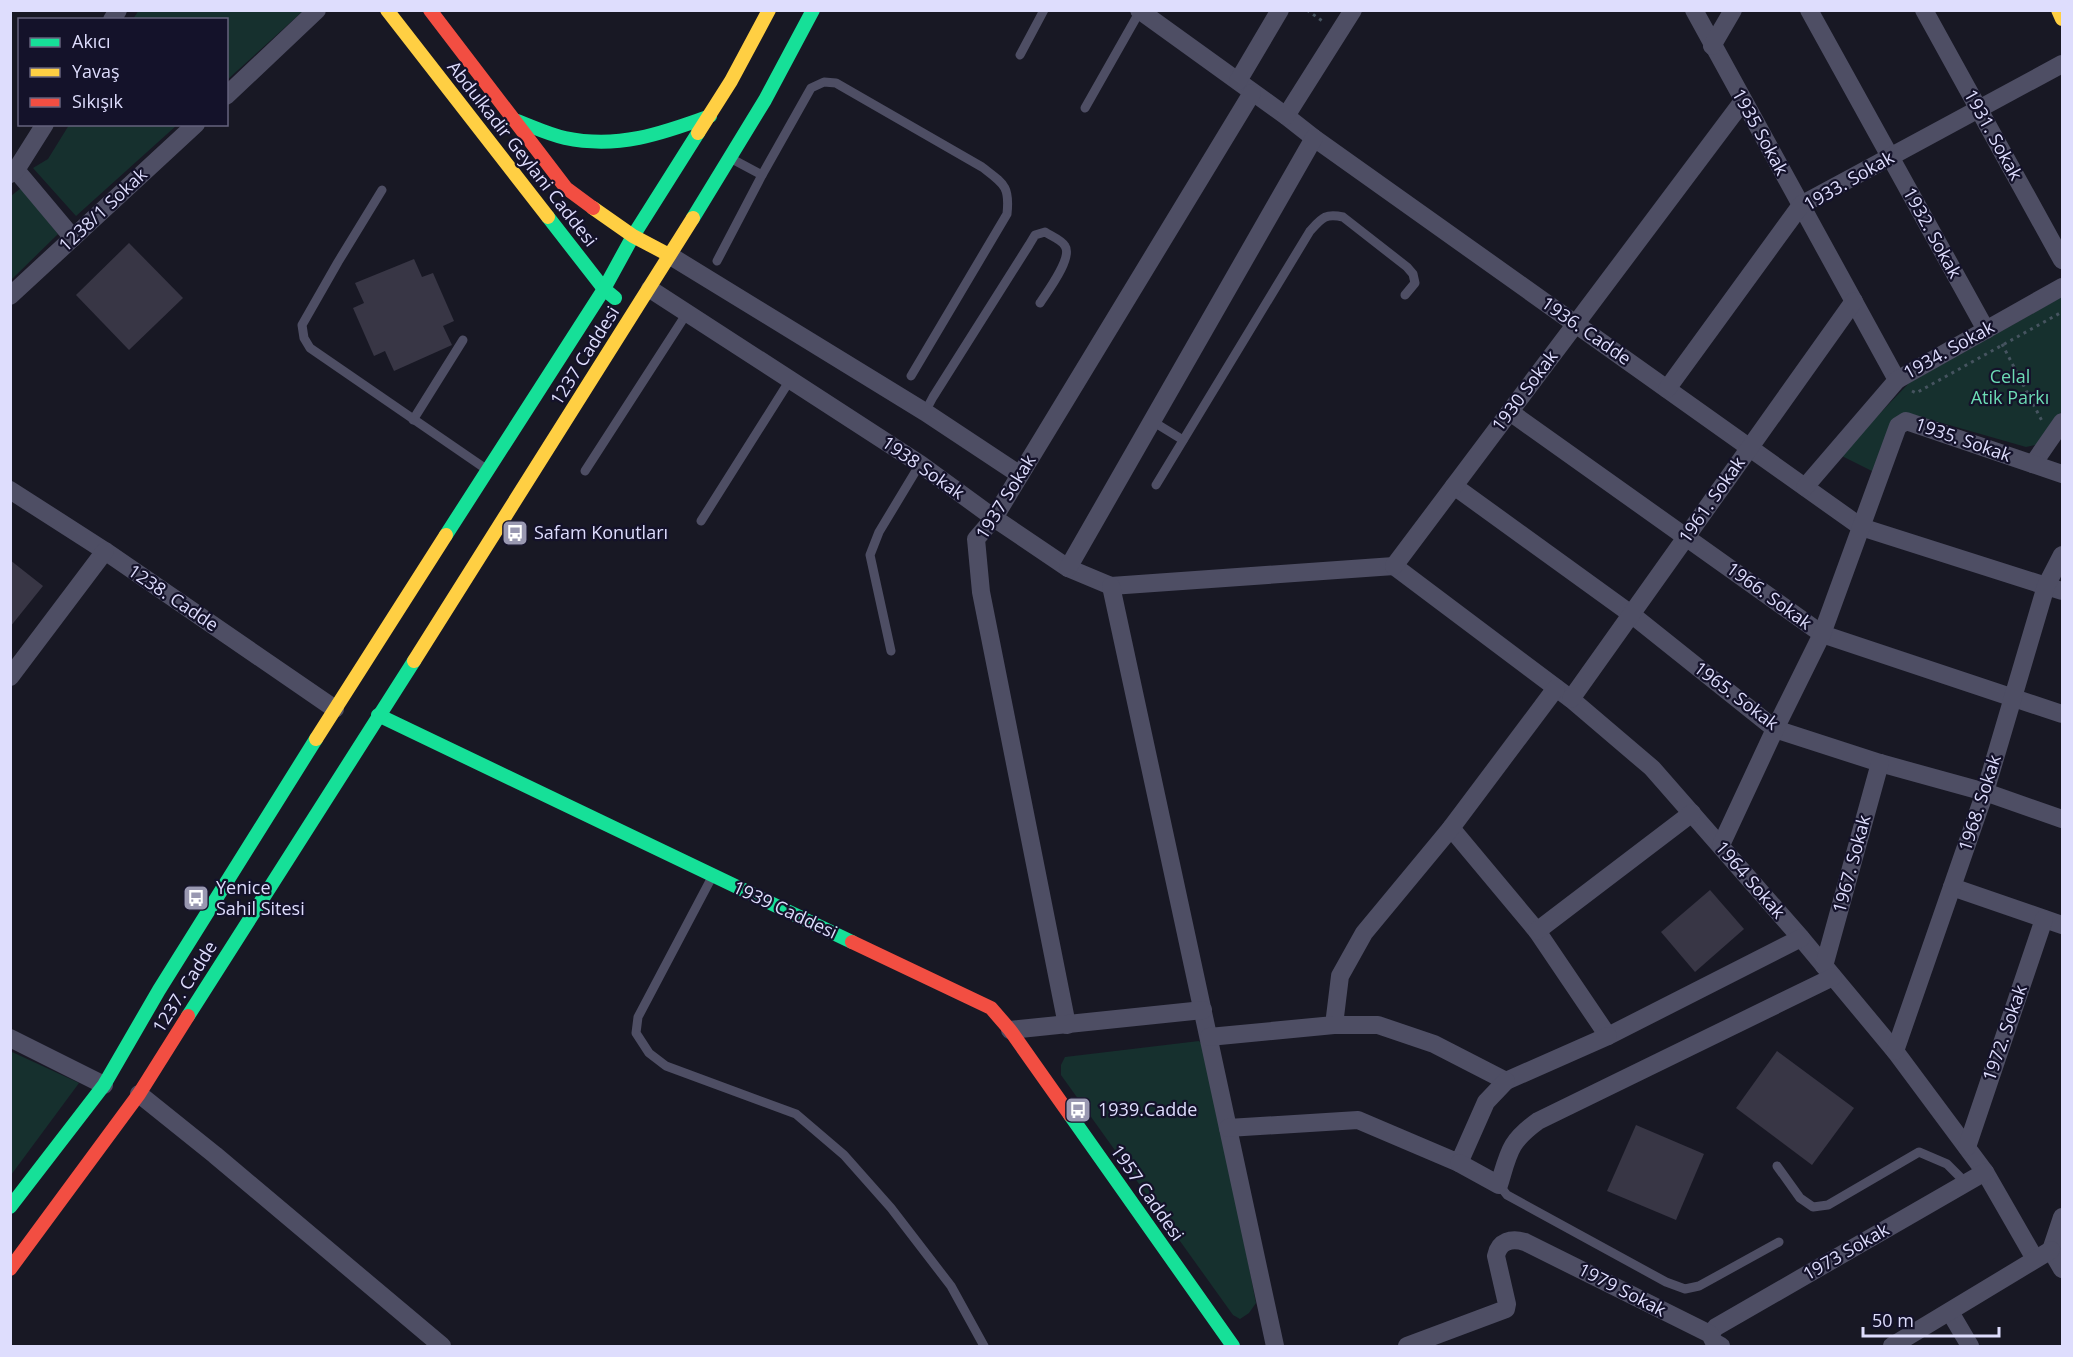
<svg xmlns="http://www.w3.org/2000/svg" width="2073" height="1357" viewBox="0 0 2073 1357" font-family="'Open Sans',sans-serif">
<rect width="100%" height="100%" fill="#181824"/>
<g fill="#16302e">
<path d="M139 10H303V11L227 80 226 20 133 19Z"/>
<path d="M69 125V124L177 125 76 216 33 168 48 159Z"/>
<path d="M21 188 58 234 11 280V196Z"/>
<path d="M2062 297V411L2043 439 2035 445 2026 447 1907 413 1876 473 1840 455 1909 383Z"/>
<path d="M1199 1041 1207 1050 1256 1303 1249 1313 1240 1319 1233 1315 1061 1075V1065L1065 1057Z"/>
<path d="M10 1051 79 1083 11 1175H10Z"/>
</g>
<g fill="#383645">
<path d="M129 243 183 298 129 350 76 295Z"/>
<path d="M414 259 422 277 433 273 454 321 443 326 452 345 394 371 385 351 374 356 353 308 364 303 355 283Z"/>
<path d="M10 560 43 586 10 627Z"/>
<path d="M1710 890 1744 929 1695 972 1661 932Z"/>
<path d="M1777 1051 1854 1108 1812 1165 1736 1108Z"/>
<path d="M1636 1125 1704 1154 1676 1220 1607 1191Z"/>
</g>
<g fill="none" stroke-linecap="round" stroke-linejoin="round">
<g stroke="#465460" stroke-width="3" stroke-dasharray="3 4.5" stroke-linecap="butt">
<path d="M1307 10 1325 23"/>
<path d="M2002 344 2042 421"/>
<path d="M1912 391 1916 393 2062 312"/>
</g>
<g stroke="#4e4e64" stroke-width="9">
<path d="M1020 55 1044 10"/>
<path d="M1085 108 1140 11"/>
<path d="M732 159 762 175"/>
<path d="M382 190 338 262 302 325 304 338 310 348 486 469"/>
<path d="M717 261 762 175 811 88 824 82 836 83 982 167C1004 184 1010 186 1007 214L911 376"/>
<path d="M925 412 933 397 1029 245 1035 235 1045 232C1051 236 1062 240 1065 246 1073 258 1047 292 1040 303"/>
<path d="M413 420 463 340"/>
<path d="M1152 421 1183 440"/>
<path d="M585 471 687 313"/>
<path d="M1156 485 1310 231C1322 218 1325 213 1343 217L1407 267 1413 274 1415 283 1405 295"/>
<path d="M701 521 790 380"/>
<path d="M891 651 870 555 879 532 920 464"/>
<path d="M712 877 638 1017 636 1033 649 1053 666 1066 796 1114 844 1155 891 1208 951 1286 984 1346"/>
<path d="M1777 1166 1800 1198 1813 1207 1828 1205 1919 1152 1947 1164 1966 1183"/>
<path d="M1499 1185 1507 1195 1666 1282 1685 1289 1699 1286 1779 1242"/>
</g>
<g stroke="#4e4e64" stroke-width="18">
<path d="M1139 10 1286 116 1314 138 1861 527 2062 591"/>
<path d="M1694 10 1897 380"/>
<path d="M1809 10 1986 330"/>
<path d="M1924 10 2062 260"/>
<path d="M112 20 118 10"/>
<path d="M1712 46 1733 10"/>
<path d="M1238 81 1280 10"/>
<path d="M226 96 317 10"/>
<path d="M1286 116 1353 10"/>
<path d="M16 170 73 238"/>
<path d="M10 174 16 170 45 124"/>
<path d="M669 255 925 412 1020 475"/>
<path d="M650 289 920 464 994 518 1068 568 1111 586 1394 566"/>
<path d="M10 296 196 124"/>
<path d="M1667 389 1801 205 2062 64"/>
<path d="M1510 412 1822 634 2062 714"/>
<path d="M2033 464 2062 422"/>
<path d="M1454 486 1631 614 1775 729 1880 763 1985 792 2062 819"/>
<path d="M1805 487 1897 380 2062 287"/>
<path d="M10 490 105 551 335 709"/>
<path d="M1394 566 1571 699 1652 768 1801 938 1895 1051 1985 1172 2035 1259"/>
<path d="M1394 566 1743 101"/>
<path d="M1068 568 1314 138"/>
<path d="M1111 586 1275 1346"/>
<path d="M10 677 105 551"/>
<path d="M1571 699 1854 301"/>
<path d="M1451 828 1537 931 1608 1036 1801 938"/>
<path d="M1721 845 1775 729 1822 634 1898 426 1906 421 2062 474"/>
<path d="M1952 887 2062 925"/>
<path d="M1537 931 1692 813"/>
<path d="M1824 966 1880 763"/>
<path d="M1067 1025 981 592 976 539 994 518 1252 93"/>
<path d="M1334 1025 1340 976 1364 933 1451 828 1556 688"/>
<path d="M1010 1030 1203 1010"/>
<path d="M1209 1037 1334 1025H1378L1434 1044 1506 1081 1608 1036"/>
<path d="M10 1038 104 1085"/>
<path d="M1895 1051 1985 792 2046 586 2062 555"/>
<path d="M139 1094 215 1155 442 1346"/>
<path d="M1228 1128 1358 1120 1459 1163 1486 1102 1506 1081"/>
<path d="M1967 1147 2044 919"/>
<path d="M1459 1163 1499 1185C1509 1152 1509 1142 1538 1121L1833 977"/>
<path d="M2051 1250 2062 1217"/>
<path d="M2051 1250 2062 1269"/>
<path d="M1950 1312 1970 1346"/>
<path d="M1710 1334 1716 1327 1985 1172"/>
<path d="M1407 1346 1506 1309 1507 1304 1496 1256C1499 1241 1511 1238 1525 1242L1710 1334 1714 1342 1721 1346"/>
<path d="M1892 1346 2051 1250"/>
</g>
<g stroke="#16e098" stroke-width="14">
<path d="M512 119C529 125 547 134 565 138 618 149 661 134 710 116"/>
<path d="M548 217 604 289 615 298"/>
<path d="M693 218 765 100 813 10"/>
<path d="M446 535 604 289 633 236 698 133"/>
<path d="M378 715 852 942"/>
<path d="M188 1016 414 661"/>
<path d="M1070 1115 1233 1346"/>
<path d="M10 1207 104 1085 159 990 316 739"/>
</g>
<g stroke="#ffcf43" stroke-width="14">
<path d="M387 10 548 217"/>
<path d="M2058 10 2062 19"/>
<path d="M698 133 731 81 769 10"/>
<path d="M593 208 633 236 669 255"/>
<path d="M414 661 693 218"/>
<path d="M316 739 446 535"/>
</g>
<g stroke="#f24e42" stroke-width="14">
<path d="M430 10 566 188 593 208"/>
<path d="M852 942 991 1008 1010 1030 1070 1115"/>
<path d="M10 1269 139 1094 188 1016"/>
</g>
</g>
<defs>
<g id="bus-square" transform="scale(1.35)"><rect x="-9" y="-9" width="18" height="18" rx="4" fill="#9998b1" stroke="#14122a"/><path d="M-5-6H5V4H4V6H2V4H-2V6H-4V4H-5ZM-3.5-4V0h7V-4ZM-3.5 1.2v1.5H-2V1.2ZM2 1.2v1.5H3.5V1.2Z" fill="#fff"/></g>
</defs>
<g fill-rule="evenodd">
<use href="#bus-square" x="515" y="533"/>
<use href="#bus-square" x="196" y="898"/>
<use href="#bus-square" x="1078" y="1110"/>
</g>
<g text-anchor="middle" stroke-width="4.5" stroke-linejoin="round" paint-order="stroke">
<g font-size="18" fill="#deddfd" stroke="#14122a">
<text transform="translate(1760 132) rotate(61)" y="6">1935 Sokak</text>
<text transform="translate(1993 135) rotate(61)" y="6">1931. Sokak</text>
<text transform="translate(522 154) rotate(52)" y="6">Abdulkadir Geylani Caddesi</text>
<text transform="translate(1849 181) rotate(-30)" y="6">1933. Sokak</text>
<text transform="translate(103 210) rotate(-43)" y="6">1238/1 Sokak</text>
<text transform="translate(1932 233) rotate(61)" y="6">1932. Sokak</text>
<text transform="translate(1586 331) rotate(35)" y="6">1936. Cadde</text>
<text transform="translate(1949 350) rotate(-29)" y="6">1934. Sokak</text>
<text transform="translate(585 356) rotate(-58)" y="6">1237 Caddesi</text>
<text transform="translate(1525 391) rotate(-53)" y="6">1930 Sokak</text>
<text transform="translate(1963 440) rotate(19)" y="6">1935. Sokak</text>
<text transform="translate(923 468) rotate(35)" y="6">1938 Sokak</text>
<text transform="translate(1006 497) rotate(-58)" y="6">1937 Sokak</text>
<text transform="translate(1712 500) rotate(-55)" y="6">1961. Sokak</text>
<text transform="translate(1769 596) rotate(36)" y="6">1966. Sokak</text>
<text transform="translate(173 598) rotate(34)" y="6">1238. Cadde</text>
<text transform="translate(1736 696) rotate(37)" y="6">1965. Sokak</text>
<text transform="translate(1980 803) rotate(-72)" y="6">1968. Sokak</text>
<text transform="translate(1852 864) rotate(-75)" y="6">1967. Sokak</text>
<text transform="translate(1750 880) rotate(49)" y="6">1964 Sokak</text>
<text transform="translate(785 910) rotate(25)" y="6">1939 Caddesi</text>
<text transform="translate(185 987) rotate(-58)" y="6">1237. Cadde</text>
<text transform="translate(2005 1033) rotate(-71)" y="6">1972. Sokak</text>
<text transform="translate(1147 1193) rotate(55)" y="6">1957 Caddesi</text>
<text transform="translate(1846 1252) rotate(-30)" y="6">1973 Sokak</text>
<text transform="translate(1622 1290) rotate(27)" y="6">1979 Sokak</text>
</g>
<g font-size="18" fill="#6cdbb4" stroke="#14122a">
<text x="2010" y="383">Celal<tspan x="2010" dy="21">Atik Parkı</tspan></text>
</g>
<g font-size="18" fill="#deddfd" stroke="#14122a" text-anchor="start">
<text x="534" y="539">Safam Konutları</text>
<text x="216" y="894">Yenice<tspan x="216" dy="21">Sahil Sitesi</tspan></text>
<text x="1098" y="1116">1939.Cadde</text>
</g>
</g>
<rect width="2073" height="1357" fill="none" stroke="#deddfd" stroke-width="24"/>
<rect x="18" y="18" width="210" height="108" fill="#14122a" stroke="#65637e" stroke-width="1.5"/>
<rect x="30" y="38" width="30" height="9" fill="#16e098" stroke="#65637e" stroke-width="1.5"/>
<text x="72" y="48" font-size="18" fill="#deddfd">Akıcı</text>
<rect x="30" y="68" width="30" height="9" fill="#ffcf43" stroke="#65637e" stroke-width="1.5"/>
<text x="72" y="78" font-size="18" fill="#deddfd">Yavaş</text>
<rect x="30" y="98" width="30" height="9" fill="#f24e42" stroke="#65637e" stroke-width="1.5"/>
<text x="72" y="108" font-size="18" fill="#deddfd">Sıkışık</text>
<path d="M1863 1327v9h136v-9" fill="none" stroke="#deddfd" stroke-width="3"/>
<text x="1872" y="1327" font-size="18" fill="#deddfd" stroke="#14122a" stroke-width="4.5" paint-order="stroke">50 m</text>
</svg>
